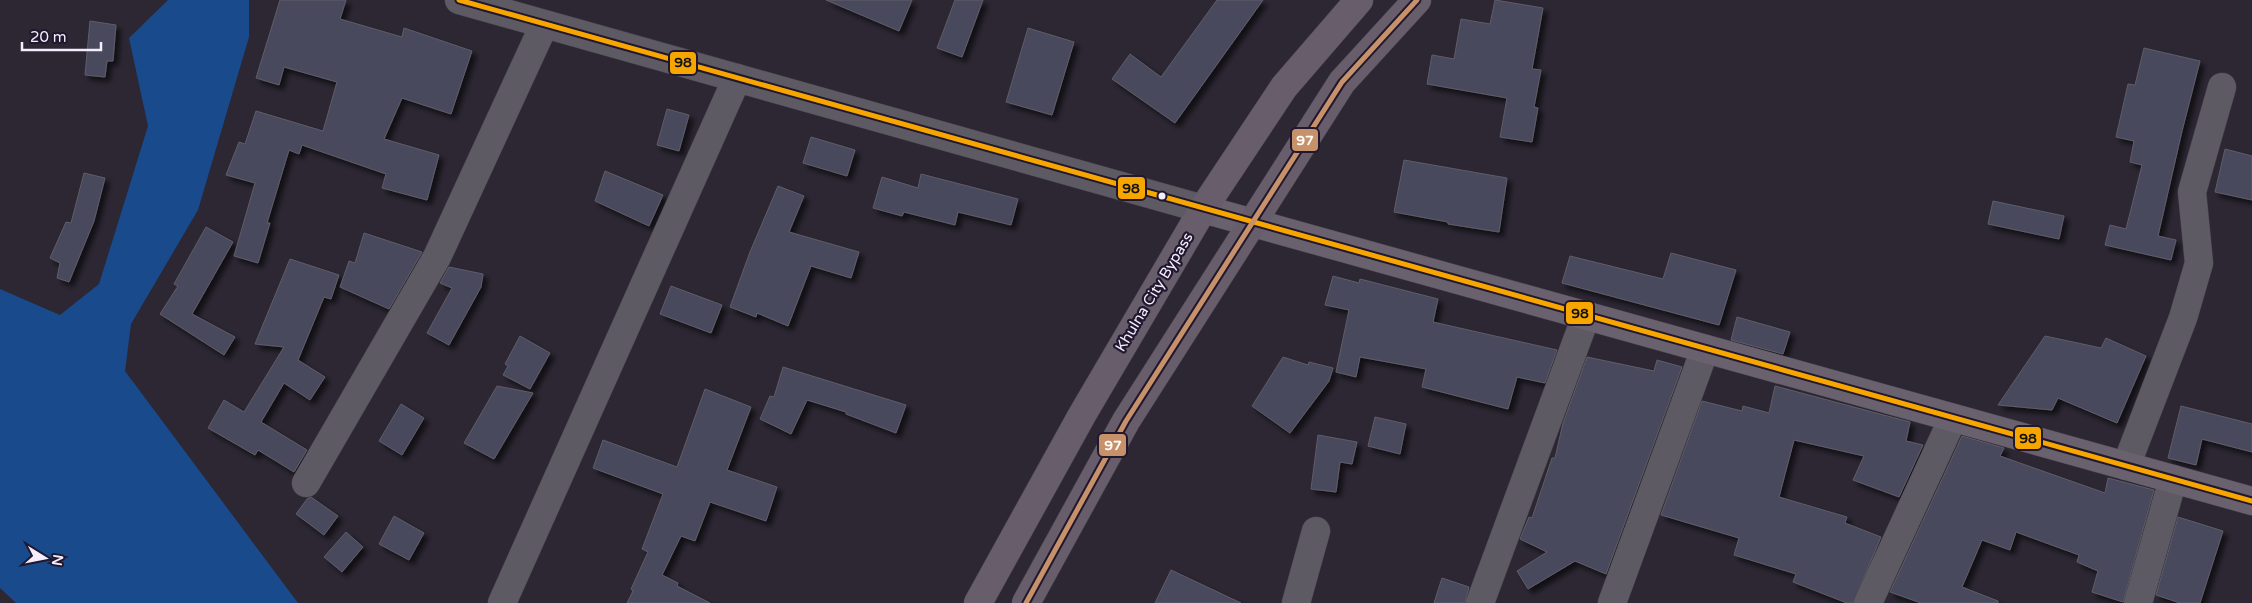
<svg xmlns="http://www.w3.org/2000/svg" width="2252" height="603" viewBox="0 0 2252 603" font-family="'Varela Round',sans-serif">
<defs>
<filter id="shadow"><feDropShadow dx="4.5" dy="4.5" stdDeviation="2.5" flood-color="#0009"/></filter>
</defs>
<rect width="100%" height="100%" fill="#2c2733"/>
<path fill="#194a8b" d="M168 0H249V37L198 210 131 324 125 371 298 603H16L0 588V289L60 315 99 284 148 126 129 38Z"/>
<g fill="#4a485d" stroke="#5f5d68" filter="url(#shadow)">
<path d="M280 0H346L340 19 402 37 404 28 472 51 451 114 402 98 384 139 439 155 427 200 382 188 386 174 302 145 299 154 289 150 267 223H270L258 263 234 256 255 183 226 175 239 142 245 144 256 111 323 131 337 82 284 67 279 85 256 78Z"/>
<path d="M826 0H912L899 31Z"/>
<path d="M955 0H983L962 57 937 48Z"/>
<path d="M1217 0H1263L1175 123 1112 79 1130 54 1161 77Z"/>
<path d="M1495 0 1543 8 1532 69 1541 70 1534 107 1538 108 1532 142 1500 137 1507 98 1427 84 1432 55 1454 59 1461 19 1490 24Z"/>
<path d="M90 21 116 25 113 61H107L105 77 85 75Z"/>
<path d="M1028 28 1074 42 1052 115 1006 102Z"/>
<path d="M2144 48 2200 61 2182 131 2158 236 2176 240 2171 260 2105 245 2110 225 2126 229 2142 165 2130 162 2134 141 2116 137 2128 84 2135 85Z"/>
<path d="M667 109 689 115 679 151 657 145Z"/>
<path d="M811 137 855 150 847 176 803 163Z"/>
<path d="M2225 149 2252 156V200L2215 192Z"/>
<path d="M1404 160 1507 178 1499 232 1448 224V222L1394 212Z"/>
<path d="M605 171 663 195 649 226 595 201Z"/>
<path d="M84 173 105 178 94 221 69 282 57 278 60 263 50 258 66 222 71 223Z"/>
<path d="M921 174 1018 199 1011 225 958 212 955 225 904 212 902 216 873 208 882 177 918 188Z"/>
<path d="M778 186 804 196 789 232 859 252 851 278 811 266 788 326 757 313 756 317 730 307 750 252Z"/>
<path d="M1993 201 2064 216 2059 239 1988 224Z"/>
<path d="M206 227 233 242 192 314 235 337 224 355 160 314 178 286 174 284Z"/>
<path d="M364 233 422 252 389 309 340 287 349 261 355 263Z"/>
<path d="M1671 253 1736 270 1719 325 1562 283 1570 256 1663 279Z"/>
<path d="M290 259 339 275 331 299 324 297 298 360 325 377 310 400 284 383 261 422 307 450 294 472 258 450 255 455 208 428 224 400 244 412 284 347 255 344Z"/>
<path d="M449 267 483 274 481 287 449 345 427 333 452 288 440 283Z"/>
<path d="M1333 276 1359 283 1360 279 1438 299 1433 322 1557 350 1545 383 1517 377 1508 409 1422 387 1426 369 1360 357 1356 377 1336 372 1349 310 1325 305Z"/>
<path d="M671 286 722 305 711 333 660 314Z"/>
<path d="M1737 317 1790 332 1783 354 1731 340Z"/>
<path d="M520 336 550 353 530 389 503 375 508 366 505 364Z"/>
<path d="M2045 336 2101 348 2106 338 2146 356 2117 423 2058 398 2052 410 1998 405Z"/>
<path d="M1283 357 1308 365 1309 362 1333 368 1329 381 1290 433 1252 406Z"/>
<path d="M1587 357 1654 371 1657 360 1682 367 1606 574 1575 561 1528 589 1517 571 1547 552 1520 539 1529 517 1532 518 1552 458H1555L1563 423Z"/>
<path d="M783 367 906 405 896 433 846 414V412L807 400 791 434 760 419 770 396 774 397Z"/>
<path d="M497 386 533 393 494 459 464 443Z"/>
<path d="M1775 386 1910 422 1906 441 1923 445 1899 497 1853 480 1864 456 1794 440 1779 497 1847 517 1845 523 1881 537 1853 603H1847L1793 582 1796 574 1734 555 1739 538 1661 515 1702 401 1742 411 1743 406 1769 413Z"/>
<path d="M705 389 751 407 727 470 777 487 766 521 710 502 695 541 681 536 662 575 678 583 677 586 710 603H627L633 591 631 589 648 552 642 549 663 494 593 468 603 440 677 467Z"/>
<path d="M401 404 424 418 402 455 379 441Z"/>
<path d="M2181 406 2252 424V452L2202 439 2196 465 2168 458Z"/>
<path d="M1375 417 1406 424 1400 454 1368 446Z"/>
<path d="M1318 435 1357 442 1352 464 1340 462 1336 492 1311 489Z"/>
<path d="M1962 436 2004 448 2000 456 2105 493 2108 478 2154 490 2123 602 2092 592 2098 571 2077 562 2079 555 2016 532 2010 550 1982 540 1962 587 1998 601V603H1921L1890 592Z"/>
<path d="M311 497 338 516 324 535 296 514 307 499Z"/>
<path d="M394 516 424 533 409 560 379 544Z"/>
<path d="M2178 517 2223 531 2200 603H2180L2156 595Z"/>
<path d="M346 532 363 547 342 572 324 557Z"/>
<path d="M1171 570 1241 603H1155Z"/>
<path d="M1442 578 1469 587 1465 603H1434Z"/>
</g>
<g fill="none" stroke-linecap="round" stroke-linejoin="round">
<g stroke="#49454f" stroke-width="29">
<g id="minor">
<path d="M459 0 1203 209"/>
<path d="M2126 466 2183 318 2199 263 2192 192 2222 87"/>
<path d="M306 483 437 257 544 25"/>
<path d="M502 603 737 78"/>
<path d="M1296 603 1316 531"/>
<path d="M1480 603 1586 316"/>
<path d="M1612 603 1705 349"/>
<path d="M1868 603 1953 418"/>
<path d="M2138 603 2173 479"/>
</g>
</g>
<g stroke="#49454f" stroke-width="29">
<path id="major" d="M1203 209 2252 501"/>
</g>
<g stroke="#49454f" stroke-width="29">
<g id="highway">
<path d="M978 603 1082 415 1203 209 1284 87 1359 0"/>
<path d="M1026 603 1126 421 1342 82 1417 0"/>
</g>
</g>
<use href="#minor" stroke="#5d5a63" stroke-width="28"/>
<use href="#major" stroke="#69616e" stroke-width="28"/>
<use href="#highway" stroke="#675d6b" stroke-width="28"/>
<g stroke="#21172e" stroke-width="9">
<path id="bus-1" d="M459 0 2252 501"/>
</g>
<g stroke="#21172e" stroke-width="9">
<path id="bus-2" d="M1026 603 1126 421 1342 82 1417 0"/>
</g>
<use href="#bus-1" stroke="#f7a600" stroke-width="5"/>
<use href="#bus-2" stroke="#c7916a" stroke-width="5"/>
</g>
<circle fill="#f3edfd" stroke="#21172e" stroke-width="2" cx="1162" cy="196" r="4.5"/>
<g text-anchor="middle" stroke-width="4.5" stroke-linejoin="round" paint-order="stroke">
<g font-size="15" fill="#f3edfd" stroke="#21172e">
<text transform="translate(1154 292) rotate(-59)" y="5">Khulna City Bypass</text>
</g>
</g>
<g stroke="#21172e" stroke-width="2">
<rect x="669" y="51" width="28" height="24" rx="5" fill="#f7a600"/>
<rect x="1291" y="128" width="28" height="24" rx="5" fill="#c7916a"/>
<rect x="1117" y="176" width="29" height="24" rx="5" fill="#f7a600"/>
<rect x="1565" y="301" width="29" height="24" rx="5" fill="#f7a600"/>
<rect x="2014" y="426" width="28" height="24" rx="5" fill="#f7a600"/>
<rect x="1098" y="433" width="29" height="24" rx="5" fill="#c7916a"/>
</g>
<g font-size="14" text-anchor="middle" font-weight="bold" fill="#fff">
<text x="1305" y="145">97</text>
<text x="1113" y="450">97</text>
</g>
<g font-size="14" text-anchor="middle" font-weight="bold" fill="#111">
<text x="683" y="67">98</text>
<text x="1131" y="193">98</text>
<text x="1580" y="318">98</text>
<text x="2028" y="443">98</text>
</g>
<g transform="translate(45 558) rotate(100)" stroke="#21172e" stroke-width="4" paint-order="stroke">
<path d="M0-4L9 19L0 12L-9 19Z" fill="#f3edfd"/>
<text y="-8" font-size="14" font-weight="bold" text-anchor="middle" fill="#f3edfd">N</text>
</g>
<path d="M22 42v8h79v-8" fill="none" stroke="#f3edfd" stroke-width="2.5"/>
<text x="30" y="42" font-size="15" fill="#f3edfd" stroke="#21172e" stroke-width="4" paint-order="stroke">20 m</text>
</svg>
